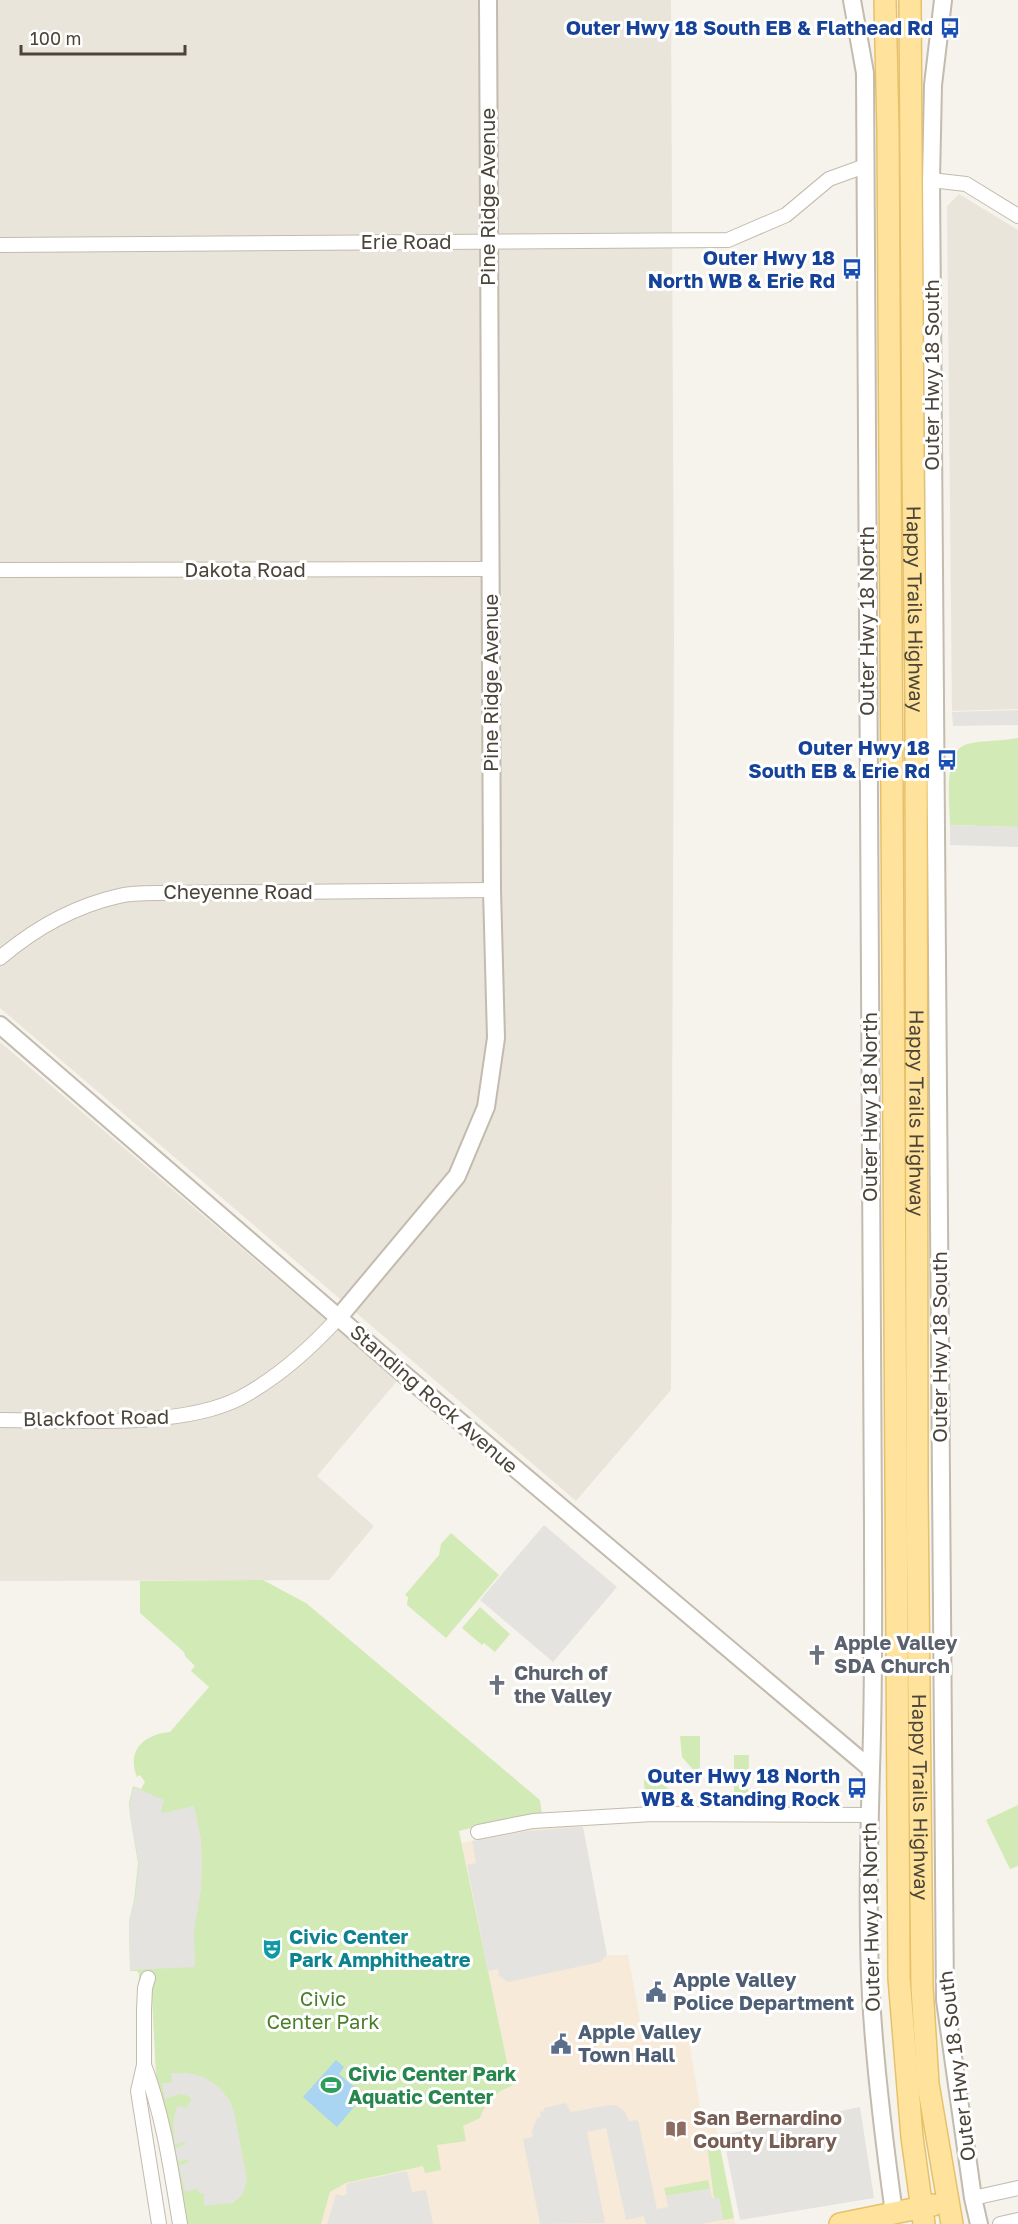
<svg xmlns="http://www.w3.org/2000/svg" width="1018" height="2224" viewBox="0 0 1018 2224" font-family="'Golos Text',sans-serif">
<rect width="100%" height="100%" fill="#f6f3ec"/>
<g fill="#eae5da">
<path d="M0 0H671L674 641 671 1390 576 1501 0 1008Z"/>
<path d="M959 194 1018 230V709L952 711 947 206Z"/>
<path d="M0 1042 397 1381 317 1476 374 1526 329 1580 0 1581Z"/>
</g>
<path fill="#f7ead8" d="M582 1823 607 1955H628L643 2036 687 2029 701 2113 713 2112 735 2224H321L330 2192 346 2183 423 2166 437 2145 463 2126 480 2118 483 2109 494 2096 512 2086 462 1843 530 1828Z"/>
<g fill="#d2eab5">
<path d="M1018 738V827L950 825C950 805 942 751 967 744 983 740 1002 741 1018 738Z"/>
<path d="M451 1533 499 1575 446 1638 407 1605 408 1597 405 1595 439 1555 441 1544Z"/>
<path d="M263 1580 306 1603 540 1800 542 1814 499 1821 459 1831 512 2086C497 2091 485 2102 480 2118L463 2126 466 2141 437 2145 441 2170 425 2173 423 2166 346 2183 330 2192 321 2224H186L156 2075 152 1997 138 1996 139 1974 137 1971H130L129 1921 134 1900 138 1863 130 1816 129 1803 133 1786 141 1789 145 1782 140 1775 137 1777C126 1751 144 1734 170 1732L209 1687 191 1671 195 1666 185 1656 184 1652 140 1613V1581Z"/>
<path d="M480 1607 510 1634 495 1652 484 1643 482 1645 462 1628Z"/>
<path d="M680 1736H700V1767L695 1772 682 1757Z"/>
<path d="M734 1755H749L748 1796H734Z"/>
<path d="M644 1780 653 1782 655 1780 674 1792 663 1804H648L645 1802Z"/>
<path d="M1018 1805V1866L1010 1869 986 1820Z"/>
<path d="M719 2142 734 2218 723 2220 719 2198H714L707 2145Z"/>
<path d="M708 2180 710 2189 666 2196 664 2188Z"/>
</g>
<g fill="#e5e3e0">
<path d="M1018 710V725L953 726 952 712Z"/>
<path d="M950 825 1018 827V847L950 845Z"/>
<path d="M544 1525 617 1587 553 1662 480 1600Z"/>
<path d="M134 1787 164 1800 161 1812 163 1813 194 1806 201 1839 202 1862 201 1890 194 1930 195 1967 130 1970 129 1920 135 1900 139 1863 130 1817V1803Z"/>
<path d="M583 1827 607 1955 600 1962 508 1982 499 1976 498 1969 488 1971 467 1865 476 1863 472 1841 529 1831Z"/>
<path d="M171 2073H187L204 2077 220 2088 230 2101 235 2116 247 2180 243 2194 233 2203 204 2206V2194L199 2193 197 2189 185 2192 179 2166 189 2162 187 2159 178 2162 175 2148 186 2144 184 2142 175 2144 173 2123 177 2106 187 2108 191 2100 189 2096 180 2094 165 2099 162 2083H172Z"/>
<path d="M566 2103 571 2112 610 2105 617 2106 625 2112 629 2121 638 2120 657 2209 668 2207 666 2196 710 2189 712 2198H719L723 2220 700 2224H646L644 2216 626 2220 606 2128 587 2132 605 2223 540 2224 523 2139 533 2137 532 2131 537 2118 541 2117 540 2112 544 2111V2108Z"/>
<path d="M860 2107 874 2198 740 2220 723 2135Z"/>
<path d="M407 2171 412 2192 426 2190 433 2224H327L336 2194 344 2196 347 2194 346 2184Z"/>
</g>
<path fill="#a9d4f2" d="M336 2060 344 2067 339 2074 364 2095 337 2127 303 2097Z"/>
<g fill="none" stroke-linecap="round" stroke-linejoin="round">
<g stroke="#c2bbae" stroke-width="16">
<g id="minor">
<path d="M931 180 966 184 1018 216"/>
<path d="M0 245 728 240 786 215 829 179 865 166"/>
<path d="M0 570 490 569"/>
<path d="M0 958C34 929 75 906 119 896 131 893 145 893 157 893L492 890"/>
<path d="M0 1420C68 1420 180 1429 240 1398 279 1377 310 1349 339 1317"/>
<path d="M478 1832 533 1821 653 1814 869 1815"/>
<path d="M148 1978 145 1988 144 2010V2065L138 2091 159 2224"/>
<path d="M144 2065C164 2117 171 2170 180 2224"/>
<path d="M973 2198 1018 2188"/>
<path d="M1000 2224 1018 2220"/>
</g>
</g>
<g stroke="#c2bbae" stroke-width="20">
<g id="tertiary">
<path d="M852 0 865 73 873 1524C873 1605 874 1687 871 1769 869 1845 867 1921 871 1996 875 2069 884 2141 894 2213"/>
<path d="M943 0 933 85 931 180 945 2000 973 2198 979 2224"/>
<path d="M0 1025 406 1376 871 1769"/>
<path d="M339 1317 457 1176 486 1107 496 1038 492 890 488 0"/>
</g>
</g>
<g stroke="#e6c16a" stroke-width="24">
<g id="primary">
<path d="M885 0 888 130 899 1978 912 2137 924 2224"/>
<path id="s1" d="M910 0 913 464 916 698 917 1492 922 1987 928 2084 952 2224"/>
<path d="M840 2224 933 2205"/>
</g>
</g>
<use href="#minor" stroke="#fff" stroke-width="14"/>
<use href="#tertiary" stroke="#fff" stroke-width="16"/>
<use href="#primary" stroke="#ffe39c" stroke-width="21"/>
</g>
<defs>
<g id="bus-bare" transform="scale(1.62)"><path d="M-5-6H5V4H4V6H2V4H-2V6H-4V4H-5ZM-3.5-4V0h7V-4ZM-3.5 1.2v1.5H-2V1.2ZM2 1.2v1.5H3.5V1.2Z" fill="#1a4fb4" stroke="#fff" stroke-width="2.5" paint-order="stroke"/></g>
<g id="church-bare" transform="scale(1.62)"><path d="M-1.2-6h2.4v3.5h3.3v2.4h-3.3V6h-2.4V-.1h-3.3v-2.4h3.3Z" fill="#6b7280" stroke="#fff" stroke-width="2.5" paint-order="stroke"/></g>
<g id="theatre-bare" transform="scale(1.62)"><path d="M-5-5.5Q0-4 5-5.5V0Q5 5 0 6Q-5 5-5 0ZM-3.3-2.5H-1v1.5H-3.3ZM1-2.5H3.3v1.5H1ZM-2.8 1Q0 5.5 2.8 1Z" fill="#0f9aa8" stroke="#fff" stroke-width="2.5" paint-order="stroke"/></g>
<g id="civic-bare" transform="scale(1.62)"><path d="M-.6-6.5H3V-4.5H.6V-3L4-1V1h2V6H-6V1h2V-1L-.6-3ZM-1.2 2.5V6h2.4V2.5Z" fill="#5c6f8a" stroke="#fff" stroke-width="2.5" paint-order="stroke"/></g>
<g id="stadium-bare" transform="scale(1.62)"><path d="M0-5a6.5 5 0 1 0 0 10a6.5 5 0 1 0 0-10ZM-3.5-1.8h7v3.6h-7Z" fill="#2e9e5b" stroke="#fff" stroke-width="2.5" paint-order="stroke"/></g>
<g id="library-bare" transform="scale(1.62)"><path d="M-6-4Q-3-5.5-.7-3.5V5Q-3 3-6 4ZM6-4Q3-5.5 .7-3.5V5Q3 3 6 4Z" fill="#8d6e63" stroke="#fff" stroke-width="2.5" paint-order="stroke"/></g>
</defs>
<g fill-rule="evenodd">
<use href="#bus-bare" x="950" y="28"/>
<use href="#bus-bare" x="852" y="269"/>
<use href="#bus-bare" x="947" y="760"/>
<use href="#church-bare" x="817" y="1655"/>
<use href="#church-bare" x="497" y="1685"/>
<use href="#bus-bare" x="857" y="1788"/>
<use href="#theatre-bare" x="272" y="1949"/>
<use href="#civic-bare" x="656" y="1992"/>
<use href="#civic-bare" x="561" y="2044"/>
<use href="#stadium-bare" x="331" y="2085"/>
<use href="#library-bare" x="676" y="2129"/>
</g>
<g text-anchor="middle" stroke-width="6" stroke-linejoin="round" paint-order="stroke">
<g font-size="20" font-weight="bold" fill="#164399" stroke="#fff" text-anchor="end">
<text x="933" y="35">Outer Hwy 18 South EB &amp; Flathead Rd</text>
<text x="835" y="265">Outer Hwy 18<tspan x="835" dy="23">North WB &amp; Erie Rd</tspan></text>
<text x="930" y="755">Outer Hwy 18<tspan x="930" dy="23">South EB &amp; Erie Rd</tspan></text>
<text x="840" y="1783">Outer Hwy 18 North<tspan x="840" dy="23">WB &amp; Standing Rock</tspan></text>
</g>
<g font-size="20" fill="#4b4439" stroke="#fff">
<text transform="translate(488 197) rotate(-90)" y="7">Pine Ridge Avenue</text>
<text x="406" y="249">Erie Road</text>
<text transform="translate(932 375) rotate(-90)" y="7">Outer Hwy 18 South</text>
<text x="245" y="577">Dakota Road</text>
<text dy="7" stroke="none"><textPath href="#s1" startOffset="609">Happy Trails Highway</textPath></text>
<text transform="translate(867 621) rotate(-90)" y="7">Outer Hwy 18 North</text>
<text transform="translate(491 683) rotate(-90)" y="7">Pine Ridge Avenue</text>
<text x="238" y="899">Cheyenne Road</text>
<text transform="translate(870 1107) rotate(-90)" y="7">Outer Hwy 18 North</text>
<text dy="7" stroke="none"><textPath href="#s1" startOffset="1113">Happy Trails Highway</textPath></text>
<text transform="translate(940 1347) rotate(-90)" y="7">Outer Hwy 18 South</text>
<text transform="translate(434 1399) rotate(41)" y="7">Standing Rock Avenue</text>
<text transform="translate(96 1418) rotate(-1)" y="7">Blackfoot Road</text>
<text dy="7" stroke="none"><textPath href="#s1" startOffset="1797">Happy Trails Highway</textPath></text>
<text transform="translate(871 1917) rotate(-91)" y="7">Outer Hwy 18 North</text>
<text transform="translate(957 2066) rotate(-97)" y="7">Outer Hwy 18 South</text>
</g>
<g font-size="20" font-weight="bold" fill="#5b616d" stroke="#fff" text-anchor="start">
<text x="834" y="1650">Apple Valley<tspan x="834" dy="23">SDA Church</tspan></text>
<text x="514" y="1680">Church of<tspan x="514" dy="23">the Valley</tspan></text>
</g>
<g font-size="20" font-weight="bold" fill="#0d838f" stroke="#fff" text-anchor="start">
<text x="289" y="1944">Civic Center<tspan x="289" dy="23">Park Amphitheatre</tspan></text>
</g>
<g font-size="20" font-weight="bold" fill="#4e5e75" stroke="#fff" text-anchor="start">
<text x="673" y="1987">Apple Valley<tspan x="673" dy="23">Police Department</tspan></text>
<text x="578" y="2039">Apple Valley<tspan x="578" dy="23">Town Hall</tspan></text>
</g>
<g font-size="20" fill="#4a7f2a" stroke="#fff">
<text x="323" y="2006">Civic<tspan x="323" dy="23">Center Park</tspan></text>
</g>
<g font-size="20" font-weight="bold" fill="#27864d" stroke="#fff" text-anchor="start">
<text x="348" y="2081">Civic Center Park<tspan x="348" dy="23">Aquatic Center</tspan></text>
</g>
<g font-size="20" font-weight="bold" fill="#785e54" stroke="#fff" text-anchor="start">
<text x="693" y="2125">San Bernardino<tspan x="693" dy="23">County Library</tspan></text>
</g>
</g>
<path d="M21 45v9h164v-9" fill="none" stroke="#4b4439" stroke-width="3"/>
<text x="30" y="45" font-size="18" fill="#4b4439" stroke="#ffffff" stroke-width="4.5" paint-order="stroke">100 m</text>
</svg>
